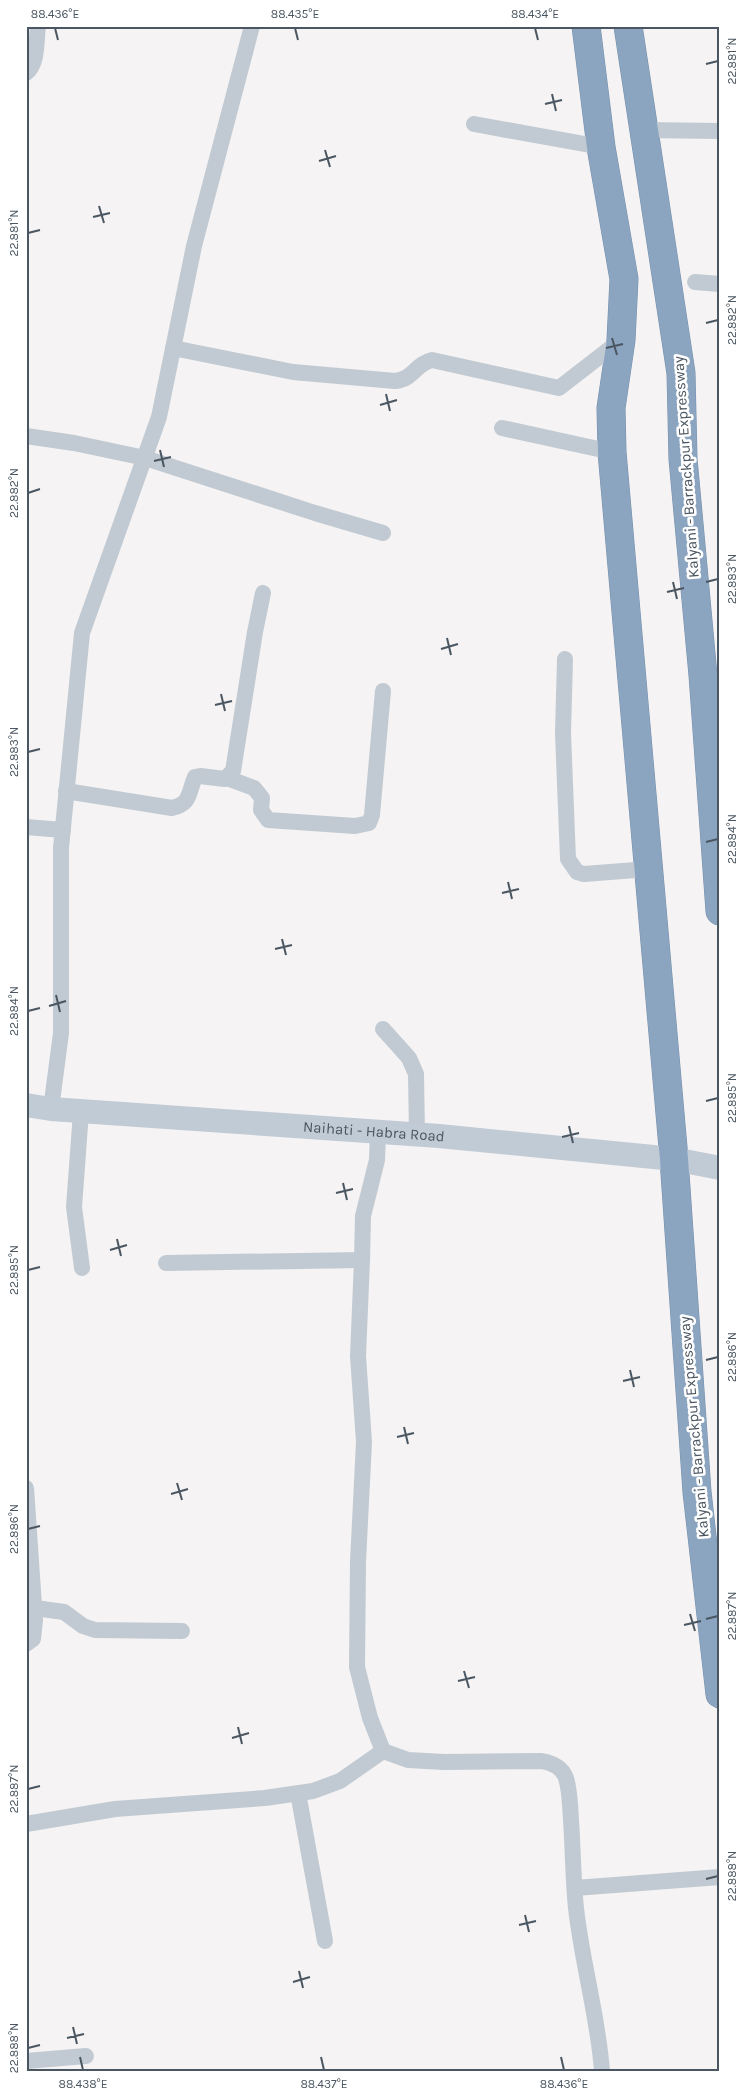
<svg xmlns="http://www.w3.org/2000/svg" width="746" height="2097" viewBox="0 0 746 2097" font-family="Karla,sans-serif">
<rect width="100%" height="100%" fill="#f5f3f3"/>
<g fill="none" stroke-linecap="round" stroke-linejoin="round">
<g stroke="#7690ad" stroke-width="29">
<g id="highway">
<path d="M586 26 601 147 624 279 621 340 611 408 612 452 674 1159 697 1492 720 1694"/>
<path d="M628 26 681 373 683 459 703 675 720 911"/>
</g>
</g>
<g stroke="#c1cad2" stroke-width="16">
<path d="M26 73C38 65 36 40 38 26"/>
<path d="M474 124 601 147"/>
<path d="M643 130 720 131"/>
<path d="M695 282 720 284"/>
<path d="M173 348 293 372 395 381C414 379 415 364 432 360L559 388 621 340"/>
<path d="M502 428 612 452"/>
<path d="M26 436 74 443 145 458 315 513 383 533"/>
<path d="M565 659 563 733 568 859 577 872 584 874 649 869"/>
<path d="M227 778 254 788 262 798 261 810 268 820 355 826 369 823 372 815 383 691"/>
<path d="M66 791 172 808C191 804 188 793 195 777L200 776 225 779 233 771 255 632 263 593"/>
<path d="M26 827 63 830"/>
<path d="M383 1029 409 1058 416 1074 417 1134"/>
<path d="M51 1109 61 1033V848L82 633 159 417 194 246 252 26"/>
<path d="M81 1112 74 1207 82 1268"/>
<path d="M378 1132 377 1160 363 1216 362 1260 358 1356 364 1442 358 1562 357 1667 370 1718 383 1751 408 1760 444 1762 542 1761C553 1763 562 1767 566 1778 570 1791 570 1806 571 1820 573 1849 573 1879 576 1908 582 1963 598 2016 602 2071"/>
<path d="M166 1263 362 1260"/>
<path d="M26 1488 35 1620 33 1639 26 1644"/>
<path d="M35 1608 64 1612 83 1626 95 1630 182 1631"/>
<path d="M298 1793 325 1941"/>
<path d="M26 1824 115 1809 265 1798 313 1791 340 1781 383 1751"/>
<path d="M575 1888 720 1877"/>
<path d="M26 2061 86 2056"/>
</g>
<path stroke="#c1cbd6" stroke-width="24" id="s1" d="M26 1105 51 1109 439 1136 674 1159 720 1168"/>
<use href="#highway" stroke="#8ba5c1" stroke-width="28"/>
</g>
<path fill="none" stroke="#4a5661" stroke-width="2" d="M55 28 58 40M295 28 298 40M535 28 538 40M706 64 718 61M552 94 556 111M545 104 562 100M325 150 330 167M319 161 336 156M99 206 104 223M93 217 110 213M28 233 40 230M706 323 718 320M612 338 617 355M606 348 623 344M386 394 390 411M380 405 397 400M160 450 164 467M154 461 171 457M28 493 40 489M673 582 677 599M706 582 718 579M667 592 684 588M447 638 451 655M441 649 458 644M221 694 225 711M215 705 232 701M28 752 40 749M706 842 718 839M508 882 512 899M502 893 519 889M282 939 286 955M275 949 292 945M56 995 60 1012M49 1006 66 1001M28 1011 40 1008M706 1101 718 1098M569 1126 573 1143M562 1137 579 1133M343 1183 347 1200M336 1193 353 1189M117 1239 121 1256M110 1250 127 1245M28 1270 40 1267M706 1360 718 1357M630 1370 634 1387M623 1381 640 1377M404 1427 408 1444M397 1437 414 1433M177 1483 182 1500M171 1494 188 1489M28 1529 40 1526M690 1614 695 1631M706 1619 718 1616M684 1625 701 1621M464 1671 469 1688M458 1681 475 1677M238 1727 242 1744M232 1738 249 1733M28 1789 40 1786M706 1879 718 1876M525 1915 529 1932M519 1925 536 1921M299 1971 303 1988M293 1982 310 1977M73 2027 77 2044M67 2038 84 2034M28 2048 40 2045M80 2057 83 2070M321 2057 324 2070M561 2057 564 2070"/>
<g text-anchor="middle" stroke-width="5" stroke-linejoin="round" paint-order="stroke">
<g font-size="15" fill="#4a5661" stroke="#fff">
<text transform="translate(686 467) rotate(-94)" y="5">Kalyani - Barrackpur Expressway</text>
<text dy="5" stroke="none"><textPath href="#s1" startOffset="349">Naihati - Habra Road</textPath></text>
<text transform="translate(694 1427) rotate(-95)" y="5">Kalyani - Barrackpur Expressway</text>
</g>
</g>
<rect width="746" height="2097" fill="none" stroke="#ffffff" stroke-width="55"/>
<rect x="28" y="28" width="690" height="2042" fill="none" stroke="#4a5661" stroke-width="2"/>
<g font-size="12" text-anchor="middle" fill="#4a5661">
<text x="55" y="18">88.436°E</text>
<text x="295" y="18">88.435°E</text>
<text x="535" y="18">88.434°E</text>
<text transform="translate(732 61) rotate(-90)" y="4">22.881°N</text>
<text transform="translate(14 233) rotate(-90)" y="4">22.881°N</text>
<text transform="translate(732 320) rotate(-90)" y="4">22.882°N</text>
<text transform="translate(14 493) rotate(-90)" y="4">22.882°N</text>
<text transform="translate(732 579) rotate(-90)" y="4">22.883°N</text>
<text transform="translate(14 752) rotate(-90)" y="4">22.883°N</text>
<text transform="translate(732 839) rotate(-90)" y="4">22.884°N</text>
<text transform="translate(14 1011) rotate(-90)" y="4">22.884°N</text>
<text transform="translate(732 1098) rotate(-90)" y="4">22.885°N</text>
<text transform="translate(14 1270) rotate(-90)" y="4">22.885°N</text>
<text transform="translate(732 1357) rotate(-90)" y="4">22.886°N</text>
<text transform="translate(14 1529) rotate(-90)" y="4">22.886°N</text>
<text transform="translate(732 1616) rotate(-90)" y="4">22.887°N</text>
<text transform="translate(14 1789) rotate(-90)" y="4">22.887°N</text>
<text transform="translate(732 1876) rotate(-90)" y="4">22.888°N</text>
<text transform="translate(14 2048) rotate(-90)" y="4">22.888°N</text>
<text x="83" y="2088">88.438°E</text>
<text x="324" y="2088">88.437°E</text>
<text x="564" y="2088">88.436°E</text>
</g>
</svg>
